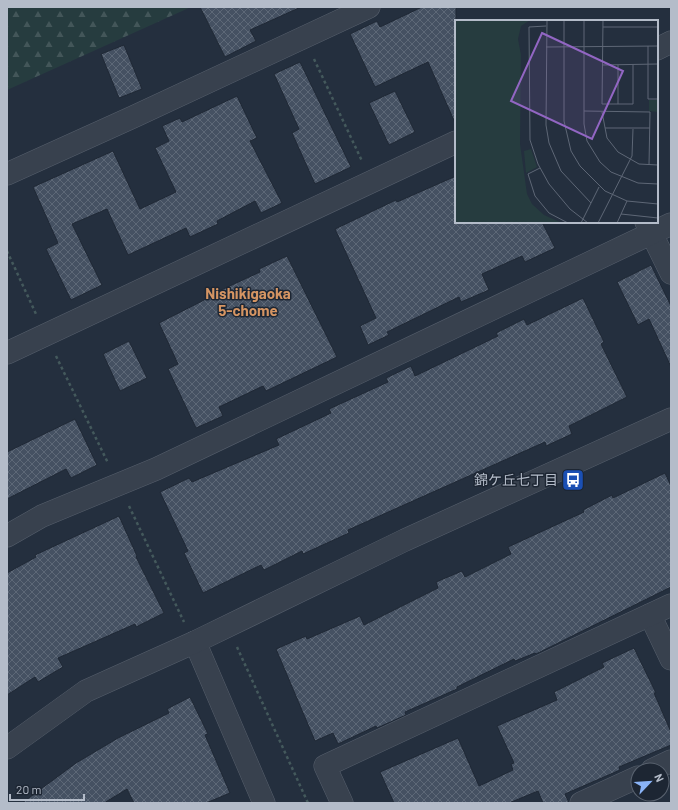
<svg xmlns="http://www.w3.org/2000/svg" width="678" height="810" viewBox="0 0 678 810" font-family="Barlow,'Noto Sans JP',sans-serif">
<defs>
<pattern id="forest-firs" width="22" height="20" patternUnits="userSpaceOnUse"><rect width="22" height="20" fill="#263c3f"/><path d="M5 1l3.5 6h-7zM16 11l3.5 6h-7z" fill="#435659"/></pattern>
<pattern id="building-cross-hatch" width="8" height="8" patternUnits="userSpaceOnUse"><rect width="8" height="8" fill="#455162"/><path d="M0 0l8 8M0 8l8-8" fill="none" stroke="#5d6877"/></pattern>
</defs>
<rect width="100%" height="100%" fill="#242f3e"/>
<path fill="url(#forest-firs)" d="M7 7H191L7 90Z"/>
<g fill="url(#building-cross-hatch)" stroke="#1f2835">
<path d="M200 7H301L250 30 256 41 225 57Z"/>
<path d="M422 7H456V125L428 62 375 87 350 34 377 21 380 27Z"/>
<path d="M124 45 142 89 119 98 101 54Z"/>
<path d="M300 62 351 167 315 184 292 133 299 129 274 74Z"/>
<path d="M395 91 415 132 389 145 369 103Z"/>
<path d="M237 96 257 138 250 141 282 203 261 213 255 201 217 221 218 224 190 237 186 228 128 255 107 209 72 224 102 285 71 300 46 249 58 243 33 187 113 151 140 209 176 192 155 148 169 141 162 126 180 118 182 122Z"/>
<path d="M456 176V222H542L555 248 525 262 522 256 482 274 489 290 461 302 459 297 387 332 389 335 368 345 360 326 376 318 335 229 396 200 397 202Z"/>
<path d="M287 256 337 357 266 391 263 386 219 407 223 416 196 428 168 369 178 364 159 323 208 298V296L260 272 259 269Z"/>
<path d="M651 265 671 306V367L649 319 638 325 617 282Z"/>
<path d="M583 298 604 342 601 344 627 397 569 426 572 434 546 446 545 442 348 530 349 533 303 554 302 551 264 570 261 565 203 593 184 553 188 551 160 492 189 478 192 482 279 445 276 439 331 413 329 409 388 382 386 378 411 366 415 376 498 336 496 333 524 319 527 325Z"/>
<path d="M129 341 147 378 120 391 103 354Z"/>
<path d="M75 419 97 465 71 478 66 469 7 499V452Z"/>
<path d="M665 473 671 486V587L536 654 535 653 515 661 514 659 457 687V689L405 712 406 715 377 728 376 726 338 744 333 733 315 741 276 649 306 636 307 639 360 616 364 625 438 588 436 582 462 571 465 577 511 554 508 547 584 512 583 510 612 495 613 498Z"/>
<path d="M119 516 137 556 136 557 164 613 136 627 135 624 58 658 63 667 38 682 35 677 7 695V573L36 557 35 555Z"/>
<path d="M634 648 656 693H654L671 732V745L619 767 620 770 565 794 569 803H543L538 791 509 803H394L380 772 458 738 479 786 513 770 511 764 514 763 497 726 557 700 554 692 604 667 602 663Z"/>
<path d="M190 697 208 734 205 735 230 793 206 803H134L127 789 104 803H22L76 763 118 738 169 713 167 709Z"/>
</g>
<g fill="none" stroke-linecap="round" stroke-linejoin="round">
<g stroke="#565f6c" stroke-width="23">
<g id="minor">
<path d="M657 49 671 42"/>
<path d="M7 174 133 117 369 7"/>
<path d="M646 222 671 273"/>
<path d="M7 353 456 142"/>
<path d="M7 536 42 516 156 469 671 224"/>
<path d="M650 615 671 659"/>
<path d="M195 642 264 803"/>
<path d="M7 748 86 691 195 642 405 540 671 419"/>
<path d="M652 770 671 761"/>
<path d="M342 803 325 766 671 605"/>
<path d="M581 803 638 777"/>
</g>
</g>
<g stroke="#44595c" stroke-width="2.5" stroke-dasharray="3 3" stroke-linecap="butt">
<path d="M314 59 362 161"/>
<path d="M7 251 36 314"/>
<path d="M56 356 108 463"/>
<path d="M129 506 184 622"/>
<path d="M237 647 308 803"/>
</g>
<use href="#minor" stroke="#38414e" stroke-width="22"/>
</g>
<defs>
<g id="bus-square" transform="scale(1.15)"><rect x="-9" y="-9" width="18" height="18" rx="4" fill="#1a4fb4" stroke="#1d2633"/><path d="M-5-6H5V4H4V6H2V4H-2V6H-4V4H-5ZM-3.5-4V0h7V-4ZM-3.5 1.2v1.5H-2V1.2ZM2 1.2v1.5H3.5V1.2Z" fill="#fff"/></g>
</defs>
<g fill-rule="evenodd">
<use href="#bus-square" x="573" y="480"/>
</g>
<g text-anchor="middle" stroke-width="3" stroke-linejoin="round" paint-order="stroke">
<g font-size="14" fill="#b4bcc9" stroke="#1d2633" text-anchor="end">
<text x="558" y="485">錦ケ丘七丁目</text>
</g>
<g font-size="15" font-weight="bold" fill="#d59563" stroke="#1d2633">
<text x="248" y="299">Nishikigaoka<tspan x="248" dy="17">5-chome</tspan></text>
</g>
</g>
<g transform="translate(455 20)">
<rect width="203" height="203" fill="#242f3e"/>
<path d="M0 0H75L66 6 63 19 66 35 65 124 72 174 77 184 89 195 107 203H0Z" fill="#263c3f"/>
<path d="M194 80H203V92L194 91ZM76 129 82 147 71 153 69 131Z" fill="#263c3f"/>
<path fill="none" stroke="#5e6776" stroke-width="1" d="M92 0 91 105 94 123 106 151 136 183M109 0V101L116 131 125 146 150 171 172 181 203 184M129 0V104L132 121 145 142 156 152 183 163 203 164M148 0 147 84H178V45M91 6 74 7 75 120 83 144 94 164 115 189 133 203M148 7H203M193 26V79H203M91 27 203 26M147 45 203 44M163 45V84M129 91 195 92 194 145M147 92 152 118 163 132 184 144 203 145M150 108H195M85 148 73 154 80 176 94 193 113 203M166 194 203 198M126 203 144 167M143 203 177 136 178 109M162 203 172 181"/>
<path fill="#9266c3" fill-opacity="0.15" stroke="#9266c3" stroke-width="2" d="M87 13 168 51 137 119 56 81Z"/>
<rect width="203" height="203" fill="none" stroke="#b4bcc9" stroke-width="2"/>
</g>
<rect width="678" height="810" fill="none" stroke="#b4bcc9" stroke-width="16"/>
<g transform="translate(650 782) rotate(65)"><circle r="19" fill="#1d2633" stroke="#59626f"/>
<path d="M0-3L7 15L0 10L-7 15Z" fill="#8ab4f8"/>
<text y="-6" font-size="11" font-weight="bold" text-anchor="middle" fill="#b4bcc9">N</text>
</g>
<path d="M10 794v6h74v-6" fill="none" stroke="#b4bcc9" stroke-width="2"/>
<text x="16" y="794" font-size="12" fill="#b4bcc9" stroke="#1d2633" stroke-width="3" paint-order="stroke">20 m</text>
</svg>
